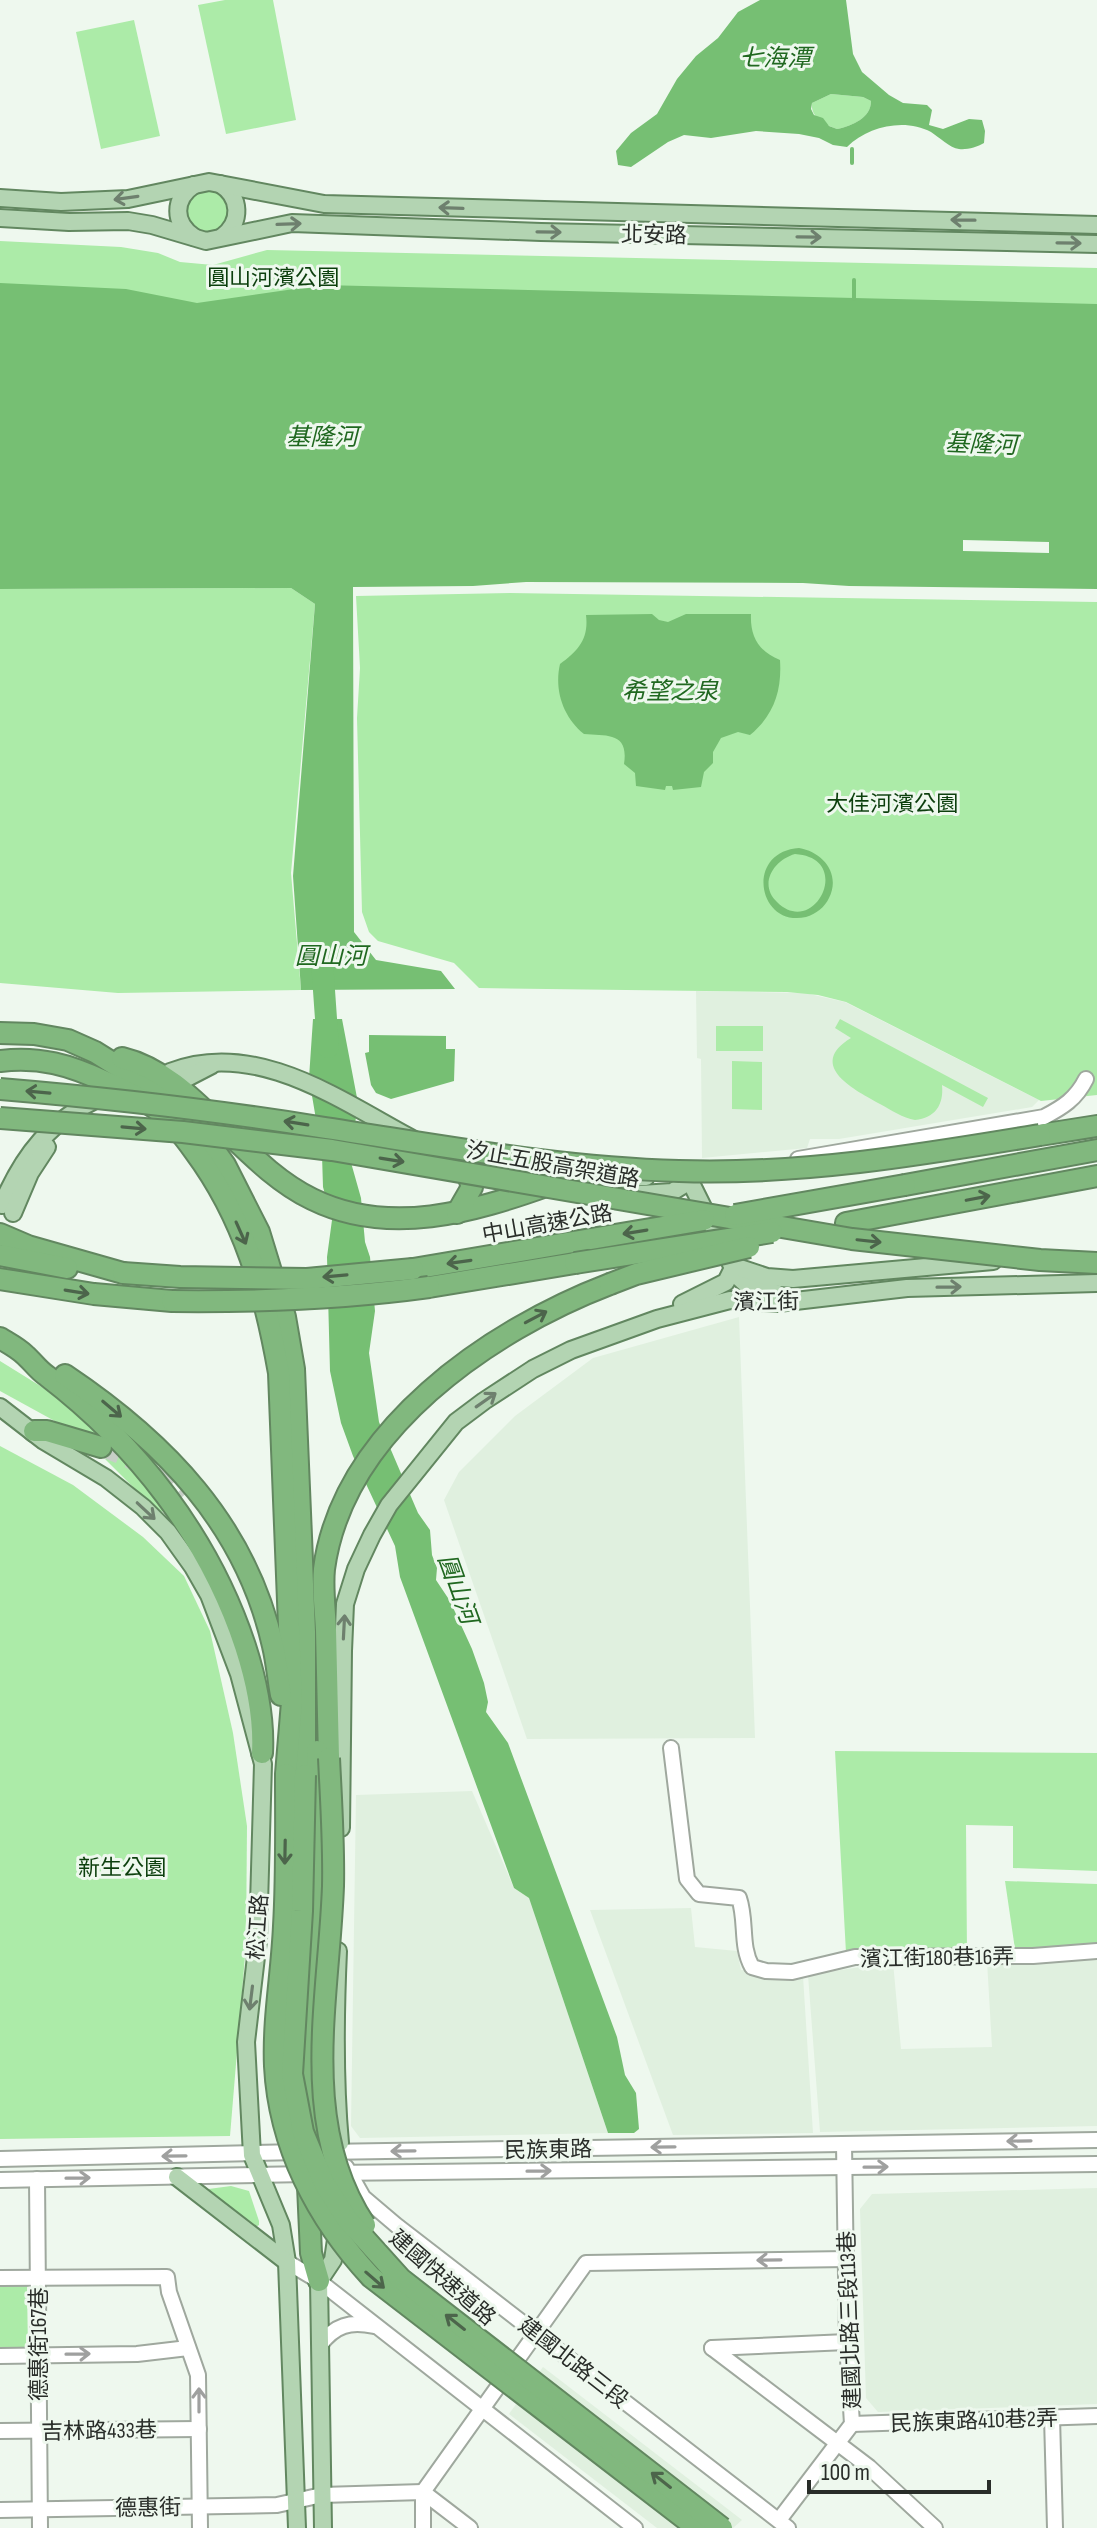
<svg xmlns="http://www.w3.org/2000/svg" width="1097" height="2528" viewBox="0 0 1097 2528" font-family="'Sofia Sans Condensed','Noto Sans TC',sans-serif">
<rect width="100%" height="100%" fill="#eef8ee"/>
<g fill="#e0f0df">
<path d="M696 991 805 993 845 1002 1039 1100 1032 1107 839 1139H810L807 1148 702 1158 701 1059 697 1058Z"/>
<path d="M739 1317 755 1738 527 1739 444 1500 459 1472 515 1416 593 1358Z"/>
<path d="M472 1791 514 1888 529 1898 608 2133 360 2138 351 2126 356 1795Z"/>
<path d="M691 1908 695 1947 737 1951 741 1970 803 1976 813 2133 673 2135 590 1910Z"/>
<path d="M1097 1957V2126L820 2132 808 1975 893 1962 901 2049 992 2047 987 1961Z"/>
<path d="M1097 2188V2404L878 2412 866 2398 860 2209 872 2194Z"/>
<path d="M543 2367 742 2520 733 2528H657L509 2414Z"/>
</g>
<g fill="#aceba8">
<path d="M225 0H273L296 120 226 134 198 5Z"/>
<path d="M134 20 160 136 101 149 76 32Z"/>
<path d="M831 94 863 97 871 101C871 118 852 126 837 129 825 125 810 117 812 103Z"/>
<circle cx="207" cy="211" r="21"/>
<path d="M0 241 121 247 158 253 180 262 213 265 267 250 1097 268V314L232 309 0 285Z"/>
<path d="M291 588 315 604 291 873 301 990 118 993 0 983V589Z"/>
<path d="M510 593 1097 602V1095L1041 1101 846 1002 818 995 787 992 479 988 454 963 378 941 369 932 362 912 357 718 360 668 356 596Z"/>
<path d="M840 1019 988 1098 983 1107 942 1085C944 1105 935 1118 915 1120 903 1118 891 1110 880 1104 857 1091 805 1066 851 1038L835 1028Z"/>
<rect x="716" y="1026" width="47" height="25"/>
<path d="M732 1061 762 1062V1110L732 1109Z"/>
<path d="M0 1361 50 1392 118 1451 168 1512 157 1511 82 1436 0 1391Z"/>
<path d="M0 1446 73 1485 143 1537 184 1576 210 1631 233 1733 247 1826 246 1944 230 2136 0 2139Z"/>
<path d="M835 1751 1097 1753V1871L1013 1868V1826L966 1825 967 1956 846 1953Z"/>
<path d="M1005 1881 1097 1884V1951L1016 1956Z"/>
<path d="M231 2186 249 2191 259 2221V2225L253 2229 201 2190Z"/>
<path d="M0 2285H27L28 2351H0Z"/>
</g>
<g fill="#76bf73" fill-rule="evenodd">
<path d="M760 0H846L853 54 862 72 889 95 903 103 927 105 932 110 929 125 943 129 969 119 982 120 985 131 984 143C977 147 967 150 959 149 950 148 939 137 931 132 905 118 868 126 847 147L833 145 819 138 799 134 756 131 711 138 684 135 668 142 631 167 618 165 616 151 631 133 657 114 677 79 696 56 718 38 738 12ZM831 94 863 97 871 101C871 118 852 126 837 129L829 126 823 118 814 115 811 109 812 103Z"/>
<path d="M0 283 126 289 197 303 322 285 1097 304V589L849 586 803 583 526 582 473 586 353 587 354 932 376 960 441 971 455 989 301 990 293 876 315 604 291 588 0 589Z"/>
<path d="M652 614 659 620 668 622 686 614H751C750 636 758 651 780 660 782 691 774 715 750 735L738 732 721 738 713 752V763L704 772 701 787 673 790 672 786H666L665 790 636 786 635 773 624 764C629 732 607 736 584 734 563 717 554 690 560 664 578 651 589 639 586 615Z"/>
<path d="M799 848C823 852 841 874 829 898 825 907 816 914 806 917 758 928 744 852 799 848ZM795 854C855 858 814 939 777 902 758 884 774 860 795 854Z"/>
<path d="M313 1019H342L358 1103 350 1159 361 1198 365 1242 370 1257 375 1311 369 1353 379 1422 418 1513 430 1530 432 1555 437 1568 436 1580 450 1601 472 1649 484 1683 488 1702 486 1712 508 1743 617 2037 625 2075 636 2093 639 2129 634 2133H608L529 1898 514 1888 400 1577 395 1546 353 1456 341 1423 330 1371 327 1257 332 1220 323 1187 322 1155 309 1078Z"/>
<path d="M369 1035 446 1036V1049H455L454 1081 391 1099 376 1093 371 1085 365 1053 369 1052Z"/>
</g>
<path fill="#eef8ee" d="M963 540 1049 542V553L963 551Z"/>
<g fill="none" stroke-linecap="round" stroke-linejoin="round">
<g stroke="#76bf73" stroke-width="4">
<path d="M852 149V163"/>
<path d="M854 280V299"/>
</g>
<path stroke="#76bf73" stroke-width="22" d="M322 962 328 1047"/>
<path stroke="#c7cfc7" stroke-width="20" stroke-dasharray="20 10" stroke-linecap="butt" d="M101 1447C134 1457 158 1473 181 1498"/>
<g stroke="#9fa89e" stroke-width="18">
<g id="minor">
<path d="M798 1159 1044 1117C1063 1107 1076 1099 1086 1079"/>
<path d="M671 1748 687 1879 699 1894 739 1898C747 1921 740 1946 752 1967L766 1971 792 1972 855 1957 1033 1956 1097 1951"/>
<path d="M324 2152 1097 2140"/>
<path d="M0 2159 299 2152"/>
<path d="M346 2167 363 2197 396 2225 788 2528"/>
<path d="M332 2173 1097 2164"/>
<path d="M37 2179 40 2528"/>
<path d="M0 2180 307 2174"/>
<path d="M287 2262 319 2281 635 2528"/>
<path d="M0 2278 167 2277 169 2292 198 2375 200 2528"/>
<path d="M320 2345C335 2325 350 2321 374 2326"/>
<path d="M712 2348 869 2467 935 2528"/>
<path d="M712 2348 847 2342"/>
<path d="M0 2356 137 2354 188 2348"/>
<path d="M1052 2417 1055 2528"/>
<path d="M852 2424 1097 2416"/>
<path d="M0 2431 199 2429"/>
<path d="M423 2492 586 2263 847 2259"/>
<path d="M423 2492V2528"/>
<path d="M0 2510 277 2505 322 2495 423 2492 470 2528"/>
<path d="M779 2520 852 2424 847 2342 844 2144"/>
</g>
</g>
<g stroke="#628760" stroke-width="20">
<g id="major">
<path d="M220 184C241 197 242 222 222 237"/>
<path d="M0 198 61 202 128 199 209 182 324 204 1097 225"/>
<path d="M0 218 69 222 128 221 152 225 206 241 292 223 541 232 1097 244"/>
<path d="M194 237C173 223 173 199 194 185"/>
<path d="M170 1072C254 1039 337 1098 409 1137 429 1148 447 1160 470 1166"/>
<path d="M183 1080 212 1065"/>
<path d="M470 1156 527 1176"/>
<path d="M681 1179 690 1181 737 1276 746 1284 778 1294"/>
<path d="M554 1181 646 1177"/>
<path d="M626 1195 672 1192 690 1181"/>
<path d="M2 1205C23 1155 51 1119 102 1097"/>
<path d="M13 1213 30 1173 47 1147"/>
<path d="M734 1266 767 1277 793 1279 993 1261"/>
<path d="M682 1304 726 1282 734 1266"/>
<path d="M0 1407 44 1441 106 1478 143 1507 168 1532 193 1567 209 1595 239 1674 263 1764 258 1940 246 2042 252 2155 281 2225 287 2262 297 2528"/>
<path d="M341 1828 343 1651 345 1604 356 1569 372 1535 389 1505 456 1422 484 1401 533 1369 571 1350 657 1319 730 1300 778 1303 907 1288 1097 1283"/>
<path d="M338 1951C335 2017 334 2078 340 2143"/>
<path d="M177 2177 287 2262"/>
<path d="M323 2528 319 2281 333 2260 338 2226"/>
</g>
</g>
<g stroke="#628760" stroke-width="24">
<g id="highway">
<path d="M0 1033 34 1034 68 1040 95 1052 151 1087 190 1116 225 1165 259 1232 285 1317 294 1369 305 1632V1775"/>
<path d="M122 1058C164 1068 196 1102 226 1131 252 1156 279 1183 312 1199 389 1237 473 1212 549 1185"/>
<path d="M0 1061C39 1056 70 1065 106 1082 123 1090 144 1099 159 1111 173 1122 185 1138 195 1152 244 1218 265 1293 279 1373L292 1702 286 1774"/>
<path d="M1040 1135 1097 1126"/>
<path d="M905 1185 1097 1150"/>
<path d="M457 1213 472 1187 467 1172 460 1164"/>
<path d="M846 1223 1097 1176"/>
<path d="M0 1234 28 1246 123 1273"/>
<path d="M0 1255 67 1268"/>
<path d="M413 1269 591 1239"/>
<path d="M0 1279 94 1294 172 1301"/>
<path d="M429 1287 575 1263"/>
<path d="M0 1338C8 1343 18 1348 25 1355 33 1362 38 1370 47 1376 137 1445 209 1537 245 1646 256 1680 264 1716 262 1753"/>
<path d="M65 1375C165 1442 246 1525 273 1646 277 1662 278 1679 281 1695"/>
<path d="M34 1431H47L101 1447"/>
<path d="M329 1758C328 1715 327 1673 326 1630 325 1609 322 1589 324 1569 343 1430 490 1330 610 1284"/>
<path d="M309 2138 308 2021 319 1858 317 1751"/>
<path d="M308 2186 311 2253 319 2281"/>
</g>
</g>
<use href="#minor" stroke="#fff" stroke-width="14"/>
<use href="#major" stroke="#b3d4b2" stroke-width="16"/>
<use href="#highway" stroke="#81b87e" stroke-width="20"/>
<g stroke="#628760" stroke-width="24" stroke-linecap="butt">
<g id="highway-bridge">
<path d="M0 1089C107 1098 213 1110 319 1127 439 1145 558 1168 679 1171 801 1175 920 1155 1040 1135"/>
<path d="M0 1118 183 1132 332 1150 852 1239 1040 1260 1097 1263"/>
<path d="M735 1215 905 1185"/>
<path d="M591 1239 704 1220"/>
<path d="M575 1263 772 1232"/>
<path d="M123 1273 180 1277 307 1279 413 1269"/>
<path d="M610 1284 636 1274 749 1247"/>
<path d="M172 1301C260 1302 341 1299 429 1287"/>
<path d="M329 1758C331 1801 334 1844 333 1886 329 1999 298 2125 365 2225"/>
<path d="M286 1774C286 1825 287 1876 284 1926 282 1973 273 2019 275 2066 279 2146 317 2219 371 2277L697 2528"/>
<path d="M305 1775 302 1911 292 2074 303 2132 324 2183 347 2219 401 2279 722 2528"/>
</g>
</g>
<use href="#highway-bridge" stroke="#81b87e" stroke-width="20"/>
</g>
<defs><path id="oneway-shaft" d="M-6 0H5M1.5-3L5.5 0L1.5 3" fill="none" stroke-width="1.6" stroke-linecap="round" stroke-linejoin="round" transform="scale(2)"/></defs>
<g stroke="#6e806e">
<use href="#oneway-shaft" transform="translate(126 198) rotate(172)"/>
<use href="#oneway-shaft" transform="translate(451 208) rotate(-178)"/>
<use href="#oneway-shaft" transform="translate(963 220) rotate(-179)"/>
<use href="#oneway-shaft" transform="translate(289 224) rotate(-2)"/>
<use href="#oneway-shaft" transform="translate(549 232) rotate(1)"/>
<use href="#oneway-shaft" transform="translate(809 237) rotate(1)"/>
<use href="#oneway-shaft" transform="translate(1069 243) rotate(1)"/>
<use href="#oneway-shaft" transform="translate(949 1287) rotate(-1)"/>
<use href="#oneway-shaft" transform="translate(486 1400) rotate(-35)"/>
<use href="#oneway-shaft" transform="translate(146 1511) rotate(43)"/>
<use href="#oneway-shaft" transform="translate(344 1627) rotate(-87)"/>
<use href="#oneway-shaft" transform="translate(251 1998) rotate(97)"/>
</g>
<g stroke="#4c654b">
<use href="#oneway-shaft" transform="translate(38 1092) rotate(-175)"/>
<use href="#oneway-shaft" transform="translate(296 1123) rotate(-171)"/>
<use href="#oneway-shaft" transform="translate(134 1128) rotate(5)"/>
<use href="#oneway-shaft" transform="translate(392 1160) rotate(9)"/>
<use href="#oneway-shaft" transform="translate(978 1198) rotate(-11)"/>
<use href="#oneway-shaft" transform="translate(635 1232) rotate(171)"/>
<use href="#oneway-shaft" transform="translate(241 1233) rotate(66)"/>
<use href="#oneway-shaft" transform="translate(869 1241) rotate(6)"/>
<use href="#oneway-shaft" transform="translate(459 1262) rotate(172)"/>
<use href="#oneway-shaft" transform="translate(335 1276) rotate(175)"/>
<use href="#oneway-shaft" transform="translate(77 1292) rotate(9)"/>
<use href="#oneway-shaft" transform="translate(536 1317) rotate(-28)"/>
<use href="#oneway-shaft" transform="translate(112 1409) rotate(40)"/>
<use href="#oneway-shaft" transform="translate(285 1852) rotate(91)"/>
<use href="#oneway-shaft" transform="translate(375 2280) rotate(41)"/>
<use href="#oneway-shaft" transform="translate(455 2322) rotate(-142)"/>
<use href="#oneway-shaft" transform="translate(661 2480) rotate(-142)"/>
</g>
<g stroke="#9fa09f">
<use href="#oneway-shaft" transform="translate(1019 2141) rotate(179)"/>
<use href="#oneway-shaft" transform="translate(663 2147) rotate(179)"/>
<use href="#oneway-shaft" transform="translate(403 2151) rotate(179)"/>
<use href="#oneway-shaft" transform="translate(174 2156) rotate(179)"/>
<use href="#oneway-shaft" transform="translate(876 2167) rotate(-1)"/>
<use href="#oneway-shaft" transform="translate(539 2171) rotate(-1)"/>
<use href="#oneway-shaft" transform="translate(78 2178) rotate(-1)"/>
<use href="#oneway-shaft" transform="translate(769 2260) rotate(179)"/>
<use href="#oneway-shaft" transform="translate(78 2354) rotate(-1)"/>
<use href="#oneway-shaft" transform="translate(199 2400) rotate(-90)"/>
</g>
<g text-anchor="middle" stroke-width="6" stroke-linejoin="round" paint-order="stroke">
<g font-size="22" fill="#292d29" stroke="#eef8ee">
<text transform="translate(654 234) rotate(1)" y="8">北安路</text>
<text transform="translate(553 1164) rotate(10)" y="8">汐止五股高架道路</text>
<text transform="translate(547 1223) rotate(-10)" y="8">中山高速公路</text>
<text transform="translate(766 1301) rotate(-1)" y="8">濱江街</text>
<text transform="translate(257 1927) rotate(-86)" y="8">松江路</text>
<text transform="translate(937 1957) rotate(-1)" y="8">濱江街180巷16弄</text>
<text transform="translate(548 2149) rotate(-1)" y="8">民族東路</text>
<text transform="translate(443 2277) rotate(41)" y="8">建國快速道路</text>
<text transform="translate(849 2320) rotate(-92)" y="8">建國北路三段113巷</text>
<text transform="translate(38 2344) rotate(-90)" y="8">德惠街167巷</text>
<text transform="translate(574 2362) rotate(38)" y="8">建國北路三段</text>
<text transform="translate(974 2420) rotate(-2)" y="8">民族東路410巷2弄</text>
<text transform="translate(99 2430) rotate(-1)" y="8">吉林路433巷</text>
<text transform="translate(148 2507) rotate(-1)" y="8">德惠街</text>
</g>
<g font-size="22" fill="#0c3f0d" stroke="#eef8ee">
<text x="273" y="285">圓山河濱公園</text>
<text x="892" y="811">大佳河濱公園</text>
<text x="122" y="1875">新生公園</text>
</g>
<g font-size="24" font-style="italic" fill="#206820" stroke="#eef8ee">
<text x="775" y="66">七海潭</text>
<text x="322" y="445">基隆河</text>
<text transform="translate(981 444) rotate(2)" y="8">基隆河</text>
<text x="670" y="699">希望之泉</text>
<text x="331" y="964">圓山河</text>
<text transform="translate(458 1589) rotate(70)" y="8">圓山河</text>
</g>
</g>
<path d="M809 2480v12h180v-12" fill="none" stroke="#292d29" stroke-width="4"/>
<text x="821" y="2480" font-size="24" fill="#292d29" stroke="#eef8ee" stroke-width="6" paint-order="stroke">100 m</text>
</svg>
